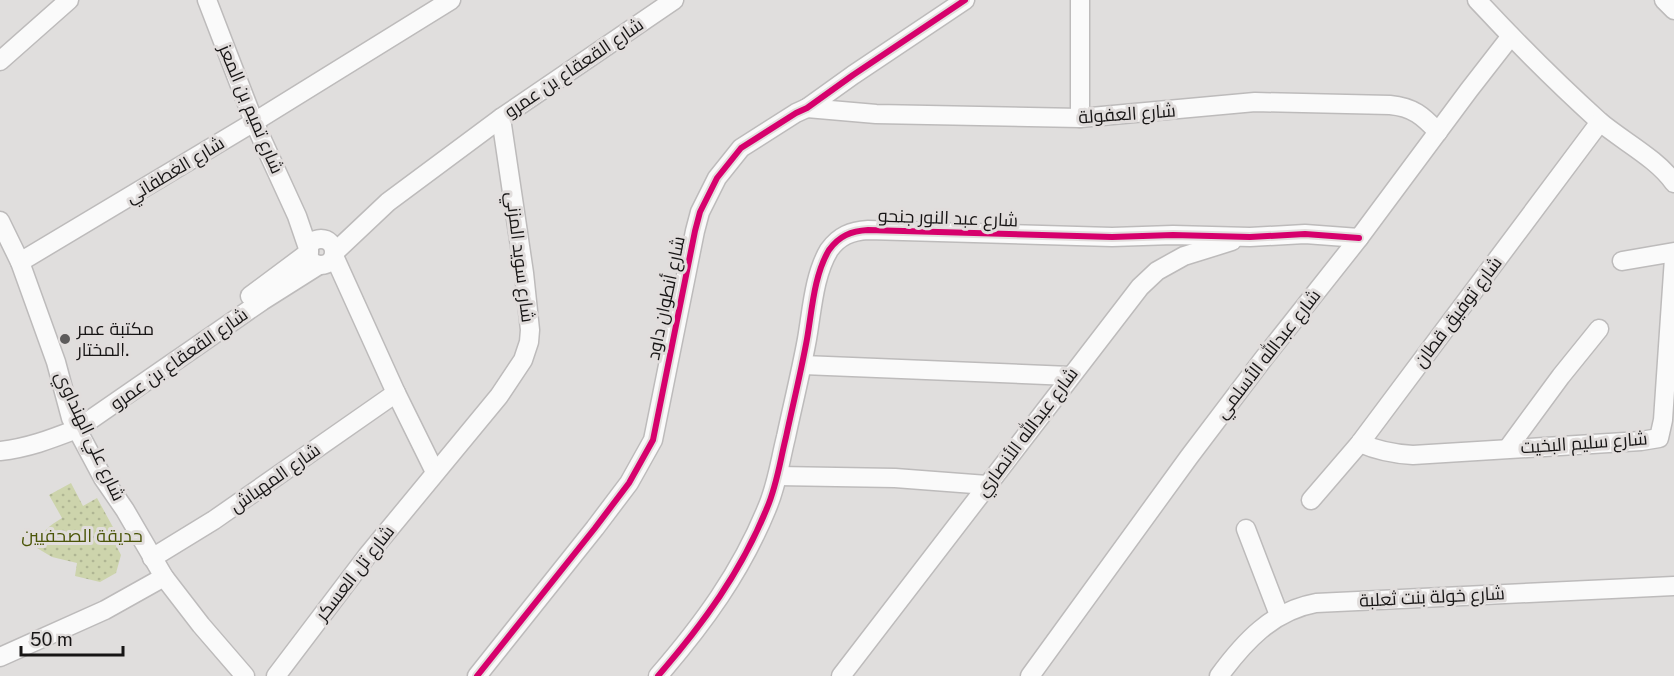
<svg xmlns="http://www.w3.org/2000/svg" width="1674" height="676" viewBox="0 0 1674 676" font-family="'Public Sans',Cairo,sans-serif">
<defs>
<pattern id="park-dots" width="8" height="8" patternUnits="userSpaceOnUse" patternTransform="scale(1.5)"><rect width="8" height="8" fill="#cdd4ac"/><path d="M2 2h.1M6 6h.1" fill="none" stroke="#afb593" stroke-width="1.8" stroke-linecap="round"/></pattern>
</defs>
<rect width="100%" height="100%" fill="#e0dedd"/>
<path fill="url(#park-dots)" d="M71 483 83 506 97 498 114 529 109 532 121 555 116 573 100 582 75 576 77 563 52 557 37 548C40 532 49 526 62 518L49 495Z"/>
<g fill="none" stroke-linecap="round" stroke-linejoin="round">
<g stroke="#bdbbbb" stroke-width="21">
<g id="minor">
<path d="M207 0 254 122 297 216 309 251"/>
<path d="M1080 0V118"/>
<path d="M1477 0C1516 42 1557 83 1599 121 1621 140 1658 159 1674 183"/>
<path d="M1664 0 1674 10"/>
<path d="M0 61 69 0"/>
<path d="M807 108 876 114 1080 118 1255 102 1390 105C1413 107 1423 116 1438 132"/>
<path d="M0 221 20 262 56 362 71 418 103 478 125 510 164 577 201 625 245 676"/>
<circle cx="321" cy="252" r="13"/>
<path d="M335 252 388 202 501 118 674 0"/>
<path d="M334 256 396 393 435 472"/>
<path d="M1622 261 1674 252"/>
<path d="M20 262 254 122 451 0"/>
<path d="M250 296 309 252"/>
<path d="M803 365 1070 376"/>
<path d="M1360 443C1378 451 1394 454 1413 455L1641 441 1659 438 1663 420 1674 258"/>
<path d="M1508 448 1561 376 1599 329"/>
<path d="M0 451C28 448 51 439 77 429L262 301 319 265"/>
<path d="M778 476 895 478 987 485"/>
<path d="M1311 500 1360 443 1600 122"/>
<path d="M1246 529 1279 615"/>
<path d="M152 558 214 520 396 393"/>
<path d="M0 657 105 610 164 577"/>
<path d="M276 676 367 556 499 396 523 360 529 342 530 330 524 273 501 118"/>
<path d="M477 676 595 528 629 483 653 440 695 231 700 212 717 178 741 148 796 113 807 108 853 75 965 0"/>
<path d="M658 676C703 624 741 572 767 508 777 485 780 461 786 437 793 404 801 372 807 339 812 310 814 275 829 250 839 236 851 231 868 230L1112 237 1173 235 1250 237 1305 234 1359 238"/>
<path d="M841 676 1140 287 1157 271 1184 256 1232 241"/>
<path d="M1030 676 1189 457 1264 358 1359 238 1469 90 1511 36"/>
<path d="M1219 676C1244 642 1272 611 1316 603L1674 586"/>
</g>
</g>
<use href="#minor" stroke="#fafafa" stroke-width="18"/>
<g stroke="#e1dddc" stroke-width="10">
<g id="cycleway">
<path d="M477 676 595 528 629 483 653 440 695 231 700 212 717 178 741 148 796 113 807 108 853 75 965 0"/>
<path d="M658 676C703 624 741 572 767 508 777 485 780 461 786 437 793 404 801 372 807 339 812 310 814 275 829 250 839 236 851 231 868 230L1112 237 1173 235 1250 237 1305 234 1359 238"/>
</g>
</g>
<use href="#cycleway" stroke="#d6006c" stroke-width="6"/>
</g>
<circle fill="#5d5b5b" stroke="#e1dddc" stroke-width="2" cx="65" cy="339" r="6"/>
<g text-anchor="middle" stroke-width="6" stroke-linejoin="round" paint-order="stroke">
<g font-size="18" fill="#171515" stroke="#e1dddc">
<text transform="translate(574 68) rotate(-34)" y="6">شارع القعقاع بن عمرو</text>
<text transform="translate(251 109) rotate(67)" y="6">شارع تميم بن المعز</text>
<text transform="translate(1127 114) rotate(-4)" y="6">شارع العفولة</text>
<text transform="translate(175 170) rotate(-31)" y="6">شارع الغطفاني</text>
<text transform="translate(948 218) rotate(2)" y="6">شارع عبد النور جنحو</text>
<text transform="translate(520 257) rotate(83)" y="6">شارع سويد المزني</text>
<text transform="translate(666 298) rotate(-78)" y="6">شارع أنطوان داود</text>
<text transform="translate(1458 312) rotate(-53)" y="6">شارع توفيق قطان</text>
<text transform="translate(1268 354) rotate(-52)" y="6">شارع عبدالله الأسلمي</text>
<text transform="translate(179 359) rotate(-35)" y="6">شارع القعقاع بن عمرو</text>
<text transform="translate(1027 432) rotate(-53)" y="6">شارع عبدالله الأنصاري</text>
<text transform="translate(90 436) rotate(65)" y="6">شارع علي الهنداوي</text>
<text transform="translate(1584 443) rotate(-4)" y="6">شارع سليم البخيت</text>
<text transform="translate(275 478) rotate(-35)" y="6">شارع المهباش</text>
<text transform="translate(355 573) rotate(-52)" y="6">شارع تل العسكر</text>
<text transform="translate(1432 597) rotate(-3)" y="6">شارع خولة بنت ثعلبة</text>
</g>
<g font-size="18" fill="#171515" stroke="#e1dddc" text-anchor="start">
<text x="77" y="335">مكتبة عمر<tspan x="77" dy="21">المختار.</tspan></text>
</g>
<g font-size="18" fill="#4b5508" stroke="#e1dddc">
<text x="82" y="542">حديقة الصحفيين</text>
</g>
</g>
<path d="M21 646v9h102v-9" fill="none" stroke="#171515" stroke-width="3"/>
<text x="30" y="646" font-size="18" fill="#171515" stroke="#e1dddc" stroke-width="4.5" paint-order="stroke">50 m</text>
</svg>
